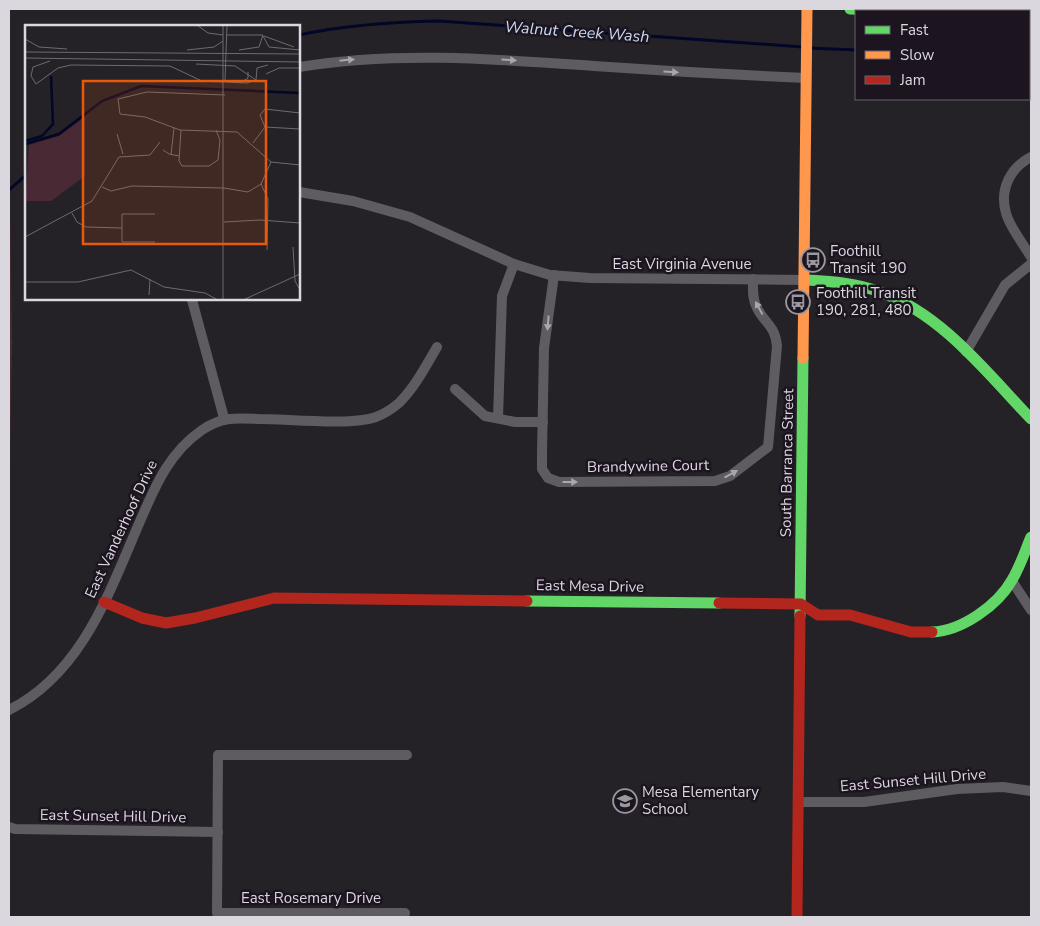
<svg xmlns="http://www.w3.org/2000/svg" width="1040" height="926" viewBox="0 0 1040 926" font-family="'Nunito Sans',sans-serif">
<defs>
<pattern id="park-dots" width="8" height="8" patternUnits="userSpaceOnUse" patternTransform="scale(1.25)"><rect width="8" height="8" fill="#482934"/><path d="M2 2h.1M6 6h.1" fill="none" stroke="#624751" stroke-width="1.8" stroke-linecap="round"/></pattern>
</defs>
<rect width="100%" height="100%" fill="#242127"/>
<path fill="url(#park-dots)" d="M10 201 12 342 9 519V203Z"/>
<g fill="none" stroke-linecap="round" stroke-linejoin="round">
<g stroke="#030627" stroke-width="3">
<path d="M299 35C345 25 391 22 439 21L803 47"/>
<path d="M809 48 856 50"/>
<path d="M1029 62H1031"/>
<path d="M9 190 26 175"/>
</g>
<g stroke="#5e5c60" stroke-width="10">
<path d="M299 67C397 51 495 59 594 66 665 71 736 75 806 78"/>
<path d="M1031 157C1011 167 999 189 1006 213 1009 226 1024 245 1031 257"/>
<path d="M299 192 353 201 410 217 514 264 550 275 590 278 805 280"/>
<path d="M554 275 544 348 542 453V469L548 478 559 482 715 481 730 476 768 447 777 346C775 325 765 324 757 308 752 299 753 289 753 279"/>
<path d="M192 300 224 418"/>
<path d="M966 352 1005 285 1031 264"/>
<path d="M455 389 485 416 515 422H543"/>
<path d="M498 418 502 296 514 264"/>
<path d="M1012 581 1031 610"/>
<path d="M9 710C83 673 110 590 141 519 156 484 170 452 202 430 223 416 236 418 259 419 288 419 351 426 376 417 384 414 393 408 399 403 415 387 426 366 437 347"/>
<path d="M798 802H864L957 789 1003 787 1031 791"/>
<path d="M9 827 15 829 218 832"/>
<path d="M405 913H217L218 755H407"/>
</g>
<g stroke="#63d668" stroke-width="11">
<path d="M850 9 906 11"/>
<path d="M892 11 897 9"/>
<path d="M937 11 951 9"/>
<path d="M805 280C830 281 856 283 880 292 942 314 987 373 1031 419"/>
<path d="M527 601 719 603"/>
<path d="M800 616 803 358"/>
<path d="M932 632C962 631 998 605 1012 580 1020 567 1025 551 1031 537"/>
</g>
<path stroke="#ff974d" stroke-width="11" d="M803 358 807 9"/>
<g stroke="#b3261e" stroke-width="11">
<path d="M104 602 142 618 166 623 195 618 274 598 527 601"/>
<path d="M719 603 801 604 818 615H850L911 632H932"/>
<path d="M797 917 800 616"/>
</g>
</g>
<defs><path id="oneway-solid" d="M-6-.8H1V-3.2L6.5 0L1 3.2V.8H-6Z" transform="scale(1.25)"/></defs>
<g fill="#a9a6ac">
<use href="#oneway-solid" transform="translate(347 60) rotate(-6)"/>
<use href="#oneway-solid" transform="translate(509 60) rotate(4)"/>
<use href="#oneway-solid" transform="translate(671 72) rotate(4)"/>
<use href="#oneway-solid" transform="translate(759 308) rotate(-119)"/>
<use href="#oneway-solid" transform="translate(548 323) rotate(95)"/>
<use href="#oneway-solid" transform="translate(731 474) rotate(-29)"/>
<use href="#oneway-solid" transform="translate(570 482)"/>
</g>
<defs>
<g id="bus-ring" transform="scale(1.25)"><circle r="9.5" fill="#1c1520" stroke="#9b979f" stroke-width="1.5"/><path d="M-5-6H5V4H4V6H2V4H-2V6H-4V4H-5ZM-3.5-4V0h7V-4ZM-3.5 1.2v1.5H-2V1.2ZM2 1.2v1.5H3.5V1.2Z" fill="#9b979f"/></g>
<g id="school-ring" transform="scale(1.25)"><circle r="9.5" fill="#1c1520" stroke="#9b979f" stroke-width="1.5"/><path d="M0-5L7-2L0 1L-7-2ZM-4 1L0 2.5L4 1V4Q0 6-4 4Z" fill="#9b979f"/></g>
</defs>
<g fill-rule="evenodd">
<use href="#bus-ring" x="813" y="260"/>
<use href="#bus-ring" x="798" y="302"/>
<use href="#school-ring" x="625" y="801"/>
</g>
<g text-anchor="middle" stroke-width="5" stroke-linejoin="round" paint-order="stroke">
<g font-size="15" fill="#dbd7df" stroke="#1c1520" text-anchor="start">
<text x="830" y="256">Foothill<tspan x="830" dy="17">Transit 190</tspan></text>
<text x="816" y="298">Foothill Transit<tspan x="816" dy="17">190, 281, 480</tspan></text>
<text x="642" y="797">Mesa Elementary<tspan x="642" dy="17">School</tspan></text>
</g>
<g font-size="15" fill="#dbd7df" stroke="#1c1520">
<text x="682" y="269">East Virginia Avenue</text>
<text transform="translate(787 463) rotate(-89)" y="5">South Barranca Street</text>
<text transform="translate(648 466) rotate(-1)" y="5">Brandywine Court</text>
<text transform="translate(121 529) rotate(-65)" y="5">East Vanderhoof Drive</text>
<text transform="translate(590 586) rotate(1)" y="5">East Mesa Drive</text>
<text transform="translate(913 780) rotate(-5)" y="5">East Sunset Hill Drive</text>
<text transform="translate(113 816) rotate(1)" y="5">East Sunset Hill Drive</text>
<text x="311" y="903">East Rosemary Drive</text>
</g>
<g font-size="16" font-style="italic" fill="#cadaf6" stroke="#1c1520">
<text transform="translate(577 31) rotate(4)" y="6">Walnut Creek Wash</text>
</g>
</g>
<g transform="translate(25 25)">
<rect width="275" height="275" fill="#242127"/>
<path d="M60 92V151L26 176H0L4 120 34 111Z" fill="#482934"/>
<path fill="none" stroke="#030627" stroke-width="2.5" d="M0 116 17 111 28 99 26 51M0 119 34 109 77 76 116 61 275 68"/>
<path fill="none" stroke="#6d6a71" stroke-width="1" d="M172 0 183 8 198 10M201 10H238M238 11 244 22 275 25M239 11 269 22M0 14 14 22 42 24M162 25 189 22 198 16M214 25 234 22 238 10M0 27 275 29M0 33 275 37M171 39 210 41 231 55M241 49 254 43H275M231 55 232 43 243 40M200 56 202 0M200 57 222 58 231 55M215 58 223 53V47M11 59 33 43 46 40 145 41 177 56 199 57M11 59 6 51 8 42 25 36M200 70 122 67 93 74 95 89 120 92 155 105 212 107 246 137 275 140M240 102 235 90 240 84 275 88M156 105 154 136 157 141H184L193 135 195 115 191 105M92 109 98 129M228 118 240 102 275 104M138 125 144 129 154 131M146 130 149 103M236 159 243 174 242 225M77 162 86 166 107 161 199 163 223 167 236 159 246 137M47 188 52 197 61 202 97 203M199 197 235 195 275 198M0 212 67 176 94 132 125 130 135 117M130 217H97V189H130M268 222 270 256 275 265M0 257H53L106 245 139 262 180 268 193 275M124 270 125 254M198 275V0M218 275 275 249"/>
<path fill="#e8590c" fill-opacity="0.15" stroke="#e8590c" stroke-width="2.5" d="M58 56H241V219H58Z"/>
<rect width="275" height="275" fill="none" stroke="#dbd7df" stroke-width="2.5"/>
</g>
<rect width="1040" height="926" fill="none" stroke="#dbd7df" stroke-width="20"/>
<rect x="855" y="10" width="175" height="90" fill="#1c1520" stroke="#68636c"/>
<rect x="865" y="26" width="25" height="8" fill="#63d668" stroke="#68636c"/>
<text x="900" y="35" font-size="15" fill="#dbd7df">Fast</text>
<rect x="865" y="51" width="25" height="8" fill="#ff974d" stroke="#68636c"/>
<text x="900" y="60" font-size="15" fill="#dbd7df">Slow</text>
<rect x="865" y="76" width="25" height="8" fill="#b3261e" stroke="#68636c"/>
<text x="900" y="85" font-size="15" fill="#dbd7df">Jam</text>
</svg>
